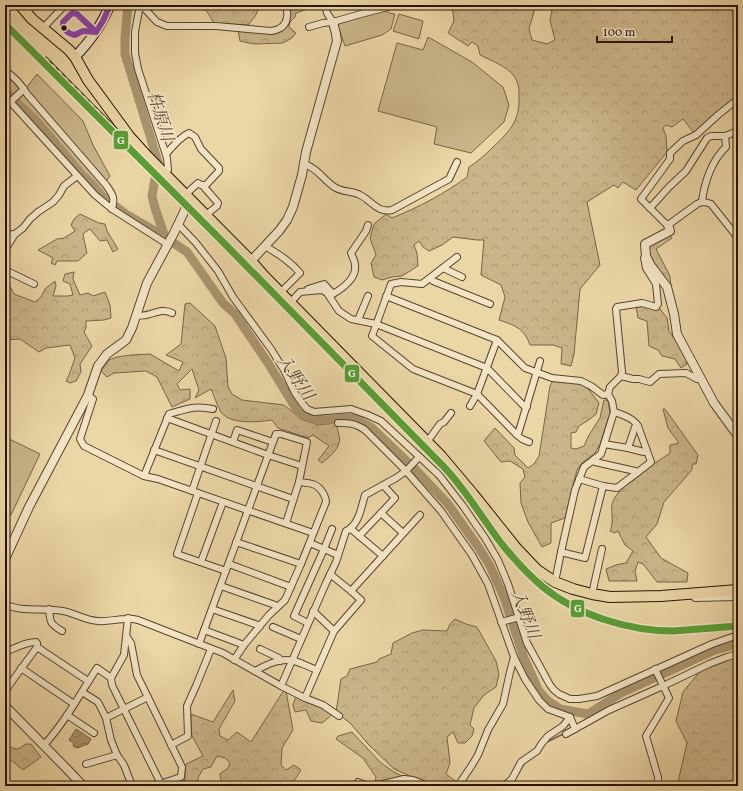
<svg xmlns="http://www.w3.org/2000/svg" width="743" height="791" viewBox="0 0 743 791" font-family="Vollkorn,'Noto Serif JP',serif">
<defs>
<pattern id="forest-crowns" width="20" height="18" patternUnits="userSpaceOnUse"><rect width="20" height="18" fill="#cab58a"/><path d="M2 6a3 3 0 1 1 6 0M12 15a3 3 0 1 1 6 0" fill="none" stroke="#ae9b75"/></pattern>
<pattern id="water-waves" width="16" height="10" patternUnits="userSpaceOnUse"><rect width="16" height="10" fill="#a8946f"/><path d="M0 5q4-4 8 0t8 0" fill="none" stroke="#897859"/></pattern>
</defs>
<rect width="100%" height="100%" fill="#ebd6a6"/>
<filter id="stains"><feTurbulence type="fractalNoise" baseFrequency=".005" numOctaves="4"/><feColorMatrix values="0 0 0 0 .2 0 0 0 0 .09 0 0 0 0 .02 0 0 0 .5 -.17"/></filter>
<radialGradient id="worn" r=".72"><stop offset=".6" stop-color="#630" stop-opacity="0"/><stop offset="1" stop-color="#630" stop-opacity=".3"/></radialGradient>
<g fill="#cab58a" stroke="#786446">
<path d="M385 10 389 13 395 14 391 29 382 35 345 46 338 26 340 23Z"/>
<path d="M399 14 423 21 419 39 393 31Z"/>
<path d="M428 37 472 62 503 87 509 105 504 122 471 153 434 144 437 127 378 111 397 43 423 50Z"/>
<path d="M5 74 13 79 98 175 26 88 37 74 83 121 93 145 110 176 105 183 113 196 111 200 67 155 41 124 5 87Z"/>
<path d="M5 437 40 454 11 515 5 512Z"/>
</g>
<g fill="url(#forest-crowns)" stroke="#786446">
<path d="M190 5H259C257 16 254 17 248 25L214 23 208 13 205 10 190 8Z"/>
<path d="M293 5H307L305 10 296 13 295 17 290 22 289 27 296 33 292 38 283 43 254 44 240 41 238 30 277 32 291 6Z"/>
<path d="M452 5H536L529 29 532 40 547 44 555 40 550 20 553 5H738V97L715 114 694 133 683 119 672 127 666 125 663 128 666 136 667 152 636 190 623 182 618 188 614 185 587 202 600 265 580 289 574 354 571 366 561 364 562 348 553 345H530C524 328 514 325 499 320L505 297 501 285 481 275 484 240H477L453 237 442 245 429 251 423 247 419 241 414 245 417 253 418 266 402 276 392 277 382 280 374 277 371 263 376 255 370 238 374 224 386 214 392 218C419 207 444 194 467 177L469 167C477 162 484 156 491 149 508 133 520 122 519 97 519 89 519 83 514 76 508 67 490 60 480 55L478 46 472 42 468 46 448 33 454 21Z"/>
<path d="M80 214 99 223 105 224 107 231 118 249 113 252 107 240 100 241 90 229 85 232 83 235 87 253 78 261H57L55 265 51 263 53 258 38 250 57 239 64 238 75 231 71 225 74 219Z"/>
<path d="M669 234 672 238 656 249 670 276 671 287 669 288 649 255 648 248 653 242Z"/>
<path d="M74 272 73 279 80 295 88 293 93 296 105 292 110 305 111 318 104 320 86 321V328L84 332 92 346 80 364 81 372 76 381 70 383 66 381 69 375 75 358 70 345 46 348 39 352 20 339 5 340V277L14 294 35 302 41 297 45 289 55 281 56 286 53 296H68L73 295 70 284 63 281 65 274Z"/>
<path d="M190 303 215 326 226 358 228 387 232 394 242 400 284 405 301 419 318 425 336 423C337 429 341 437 339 443 337 451 328 458 322 463L318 460 329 446 313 435 308 438 278 428 272 420C259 422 230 425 221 412 217 406 214 395 211 389L195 398 199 390 192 369 177 384 180 390 190 389V399L172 407 157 377 146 371 114 373 107 377 101 371 109 360 117 357 131 355 150 354 179 371 183 362 166 355 181 344 185 304Z"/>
<path d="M642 305 660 309 667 318 669 331 684 352 687 364 681 368 675 359 662 356 658 350 649 346 647 321 638 318 636 306Z"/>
<path d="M554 379 580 382 589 390 599 403 596 414 590 419 579 426 576 432 571 433V448L576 449 584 446 589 435 600 418 604 400H608L610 413 600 444 595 453 582 463 577 470 565 518 551 523V543L542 547 528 522 521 503 520 483 525 477 523 469 510 461 501 462 484 441 495 428 514 448 515 455 528 468 534 464 539 456 550 386Z"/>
<path d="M663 409H665L698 455 696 464H693L692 466V470L664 502 657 524 646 537 661 558 688 573 687 582H657L643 564 638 562 635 571 637 581H609L606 569 616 565 626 563 633 551 625 545 618 531 615 533 610 531C611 528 612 526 612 523 613 515 610 508 613 501 621 483 654 464 670 453V445L679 443 668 428Z"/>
<path d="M455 619 466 624 477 627 496 661 499 674 496 687 484 695 474 708 470 725 474 729 472 736 465 743H458L453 732 447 737 450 763 446 774 458 783 455 786H432L394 769 368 744 351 724 336 712 341 679 347 676 350 669 377 662 379 659 391 654 393 643 412 633 423 630 447 631 450 624Z"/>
<path d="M738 656V786H677L687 743 676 721 683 692 707 663Z"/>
<path d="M233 690 235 701 219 729 220 736 228 740 237 732 251 742 284 690 286 691 293 730 282 748 281 765 286 770 294 765 301 770 294 781 297 786H222L220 774 228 768 230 763 225 758 217 756 211 767 203 769 198 778V786H184L186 764 203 756 191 734V714L213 722Z"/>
<path d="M296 696 317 705 333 714 322 723 311 721 306 710 295 712 293 705Z"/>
<path d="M352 732 381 763 394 772 404 777 375 783 376 777 363 758 336 739 338 736Z"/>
<path d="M5 744 12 748 18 749 26 744H31L41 757 23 770 6 756 5 755Z"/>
</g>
<path fill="url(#water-waves)" stroke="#746044" d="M76 729 91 739 88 744 77 748 73 746 74 743 69 740Z"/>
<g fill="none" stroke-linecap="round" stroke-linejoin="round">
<g stroke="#746044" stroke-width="1.5">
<path d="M585 720 588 714"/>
<path d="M547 742 563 734"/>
<path d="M514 781 525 762"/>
</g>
<g stroke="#a8946f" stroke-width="9">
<path d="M128 5 125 38V54L158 162 152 196 155 208 165 237"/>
<path d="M5 91 38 123 81 174 92 184 101 195 127 215 165 237 187 252 218 296 223 303 235 314 268 363 298 412 314 419 326 420 345 418H355L372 428 416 470 448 504 479 548 490 566 504 597 524 658 539 691 548 701 560 709 588 714 621 693 715 650 738 644"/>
</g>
<g stroke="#58442c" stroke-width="8">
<g id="minor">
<path d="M140 5 135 32V53L138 69 167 158 168 170 165 174"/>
<path d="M325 5 327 13 333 22"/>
<path d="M140 8H144L157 22 167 26H216L271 31C279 30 286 26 287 17 288 13 286 10 287 7L289 5"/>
<path d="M309 27 323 23 333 22 361 14 388 7 391 5"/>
<path d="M43 28 65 5"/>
<path d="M5 71C15 77 21 84 27 94L106 185C113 195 115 197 112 209"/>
<path d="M5 96 95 195 112 209 167 244"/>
<path d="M738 99 718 115 696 135 683 141 670 153V159L641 199 665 223 668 225 697 204C702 201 706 202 711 204L738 238"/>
<path d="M5 109 7 105 24 89"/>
<path d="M166 154C173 146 180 137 189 133L195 137 201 149 219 168V171L206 185H201L198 183 186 194"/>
<path d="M304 164C318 168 324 181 336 188 343 192 353 191 360 195 372 201 377 213 392 210L449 179 457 162"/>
<path d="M203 185 204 187 218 203 217 206 206 215"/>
<path d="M702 202C704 183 712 160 726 147L725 136 738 131"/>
<path d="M650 208 669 187 686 171 707 138 711 136H725"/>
<path d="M178 224 196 243 218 271 233 297 271 349 284 370 295 393 302 403 307 409 314 412 351 409 368 415 381 421 439 475 463 506 485 538 498 560 508 584 527 643 550 685 554 690 559 694 570 699H579L597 696 712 644 738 635"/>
<path d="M5 235 15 234"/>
<path d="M265 246C278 254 290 261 300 273L281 292"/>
<path d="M5 250 15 234 23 228 30 219 38 212 53 202 59 195 64 186 77 176"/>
<path d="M457 257 422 284 401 282 391 284 372 336 413 369 477 394 517 435 519 431 540 361"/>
<path d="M443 268 462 277"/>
<path d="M5 270 34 284"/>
<path d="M430 278 433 281 490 304"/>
<path d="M308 289 324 284 333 294C343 288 357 278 355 265 355 261 352 256 351 253L366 231 368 225"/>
<path d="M386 296 497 340 477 394 470 406"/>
<path d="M291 302 300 292 322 290 327 293 339 311 351 319 376 324 487 368 523 405 527 407"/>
<path d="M136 315C149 319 159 306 172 313"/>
<path d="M358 320 368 296"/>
<path d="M497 340 525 368 552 378 581 381 591 386 603 395 608 394"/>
<path d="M621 376 633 379H639L650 382 659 374 686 373 697 379 700 378"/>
<path d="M88 395 93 399 80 439 84 446 144 476 158 479 313 533"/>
<path d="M167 418 268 455 302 466"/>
<path d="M338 423C349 423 355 423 365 430L406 471 441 511 472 555 488 584 514 657 525 679 539 700 548 709 570 717 575 729"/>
<path d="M517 435 522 439 529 442"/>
<path d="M233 442 237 430 273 442"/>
<path d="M427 442 440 424 444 422 451 413"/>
<path d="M604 444 628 448 635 427 638 426"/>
<path d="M628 448 644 452 647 451"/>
<path d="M154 450 293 499"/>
<path d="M593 461 595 462 635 471 637 473"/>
<path d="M144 476 169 414C187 409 194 405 213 409"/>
<path d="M579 479 603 486"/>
<path d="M192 491 216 421"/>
<path d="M198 493 177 554 226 571"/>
<path d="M381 513 403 533"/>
<path d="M351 529 383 556"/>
<path d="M359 536 381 513 395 498 383 485"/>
<path d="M236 542 301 564"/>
<path d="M310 543 338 555"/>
<path d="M561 552 585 558 603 486 617 488 651 462 638 426C634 419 622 414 614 412"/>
<path d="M201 562 223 502"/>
<path d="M229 564 291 587"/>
<path d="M330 574 351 591"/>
<path d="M555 582 561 552 575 490 584 467 601 454 614 412 612 401 608 394 610 387 621 376 622 372 616 309 617 307 642 303 656 307 658 304 656 284 646 268 644 258 646 256"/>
<path d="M221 586 275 605 277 607"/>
<path d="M592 594 602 549"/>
<path d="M694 597 695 598 738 597"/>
<path d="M5 604C22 613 44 607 63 611 75 613 86 621 98 621 107 622 117 619 126 619 130 618 134 619 138 620L223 653 281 686 305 698 323 705 339 716"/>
<path d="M49 609C50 622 50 624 62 631"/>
<path d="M212 609 258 625 260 626"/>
<path d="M313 611 334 631"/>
<path d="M128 618 124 655 111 678 112 685 161 784"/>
<path d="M501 622 520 617"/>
<path d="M308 623 294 616 324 549 332 529"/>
<path d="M736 623 738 622"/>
<path d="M273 627 301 639"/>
<path d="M204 630 244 645"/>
<path d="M126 636 131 643 137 675 182 767 181 777 154 786"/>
<path d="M199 644 273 442 276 434H281L307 442 299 482 286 523"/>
<path d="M260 649 279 658 280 661"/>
<path d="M5 652C16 648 25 642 36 642L37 643V647"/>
<path d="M234 660 244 645 269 615 285 600 301 564 326 502C326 498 325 497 323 493 317 483 310 483 299 482"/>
<path d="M21 668 74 704"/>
<path d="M655 669 669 698 646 736 658 777V786"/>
<path d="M255 671C266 665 281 657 294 661 302 663 309 667 317 670"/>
<path d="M281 686 326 583 336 562 346 531C359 525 361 508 365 495L396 478 406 471 419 457"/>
<path d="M5 691 37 647 88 681"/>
<path d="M82 692 98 702 106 718 111 740 117 755 124 765 132 786"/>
<path d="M305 698 334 631 361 600 351 591 420 515"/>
<path d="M67 715 94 733"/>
<path d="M106 718 148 697"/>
<path d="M566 734 609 710 663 686 709 664 727 657 738 654"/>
<path d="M44 745C65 722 80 694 97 668L111 678"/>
<path d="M171 745 188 736 187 706 196 686 211 649"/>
<path d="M86 764 117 755"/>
<path d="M358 782 368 786 383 784 404 779 413 780 428 786"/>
<path d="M458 786 472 765 478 755 488 730 503 704 510 672 514 657"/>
<path d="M504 786 512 779 521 762 537 751 542 743 548 736 563 726 570 717"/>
</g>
</g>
<g stroke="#58442c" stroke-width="10">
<g id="tertiary">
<path d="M668 225 670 231 645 244 646 256 651 266 667 287 674 314 677 334 714 403 738 436"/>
<path d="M251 261 279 231 287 220 293 207 302 175 306 152 337 41 336 34 333 22"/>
<path d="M5 559 29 507 88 395 98 366 107 354 126 340 132 328 147 283 175 231 190 199"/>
<path d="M5 706 67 769 83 786"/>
</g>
</g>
<g stroke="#271303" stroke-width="11">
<path id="secondary" d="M75 57C91 40 101 26 110 5"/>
</g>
<g stroke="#271303" stroke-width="12">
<path id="primary" d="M20 5 32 19 69 50 75 57 88 80 129 136 147 156 251 261 264 276 441 456 473 494 517 549 537 570 555 582 573 589 592 594 610 597 661 596 738 590"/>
</g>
<use href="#minor" stroke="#f2e4c5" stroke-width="6"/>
<use href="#tertiary" stroke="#f2e4c5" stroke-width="8"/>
<use href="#secondary" stroke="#f2e4c5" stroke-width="9"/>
<use href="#primary" stroke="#ebd6a6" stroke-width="10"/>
<g stroke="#271303" stroke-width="3">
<path id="rail" d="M46 58 118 131 134 152"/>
</g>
<use href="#rail" stroke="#f2e4c5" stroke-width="1.5" stroke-dasharray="4.5" stroke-linecap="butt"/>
<g stroke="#f2e4c5" stroke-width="9">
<g id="bus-1">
<path d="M72 13 77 14 96 32 83 31 75 35C68 34 62 29 63 22Z"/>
<path d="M96 32 103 21 110 5"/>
</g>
</g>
<use href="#bus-1" stroke="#8e44ad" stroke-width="6"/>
<g stroke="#f2e4c5" stroke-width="10">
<path id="rail-1" d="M5 24 220 239 444 467C466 490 482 518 501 543 514 559 527 574 543 587 577 615 629 631 673 631L738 626"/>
</g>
<use href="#rail-1" stroke="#5a9e35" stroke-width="7"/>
</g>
<circle fill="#271303" stroke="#f2e4c5" stroke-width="1.5" cx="64" cy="28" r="3.5"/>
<g text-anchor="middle" stroke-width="3.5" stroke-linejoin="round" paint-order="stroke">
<g font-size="17" font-style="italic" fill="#5b472e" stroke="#f2e4c5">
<text transform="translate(161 116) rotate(73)" y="6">杵原川</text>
<text transform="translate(296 377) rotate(55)" y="6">入野川</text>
<text transform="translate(526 614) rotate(69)" y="6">入野川</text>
</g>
</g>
<g stroke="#f2e4c5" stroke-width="1.5">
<rect x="113" y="130" width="16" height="20" rx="4" fill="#5a9e35"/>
<rect x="344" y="364" width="16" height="19" rx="4" fill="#5a9e35"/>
<rect x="570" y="599" width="15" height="19" rx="4" fill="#5a9e35"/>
</g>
<g font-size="11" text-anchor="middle" font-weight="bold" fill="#fff">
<text x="121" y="144">G</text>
<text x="352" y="377">G</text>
<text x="578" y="612">G</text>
</g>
<rect width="743" height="791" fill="none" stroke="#ebd6a6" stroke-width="20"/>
<rect x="6" y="6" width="731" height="779" fill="none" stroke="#271303" stroke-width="2"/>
<rect x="10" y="10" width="723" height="771" fill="none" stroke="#271303"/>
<path d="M597 36v6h75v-6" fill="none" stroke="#271303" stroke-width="2"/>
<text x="603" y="36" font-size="12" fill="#271303" stroke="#f2e4c5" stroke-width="3" paint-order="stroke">100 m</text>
<rect width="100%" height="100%" filter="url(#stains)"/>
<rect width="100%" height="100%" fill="url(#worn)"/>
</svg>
